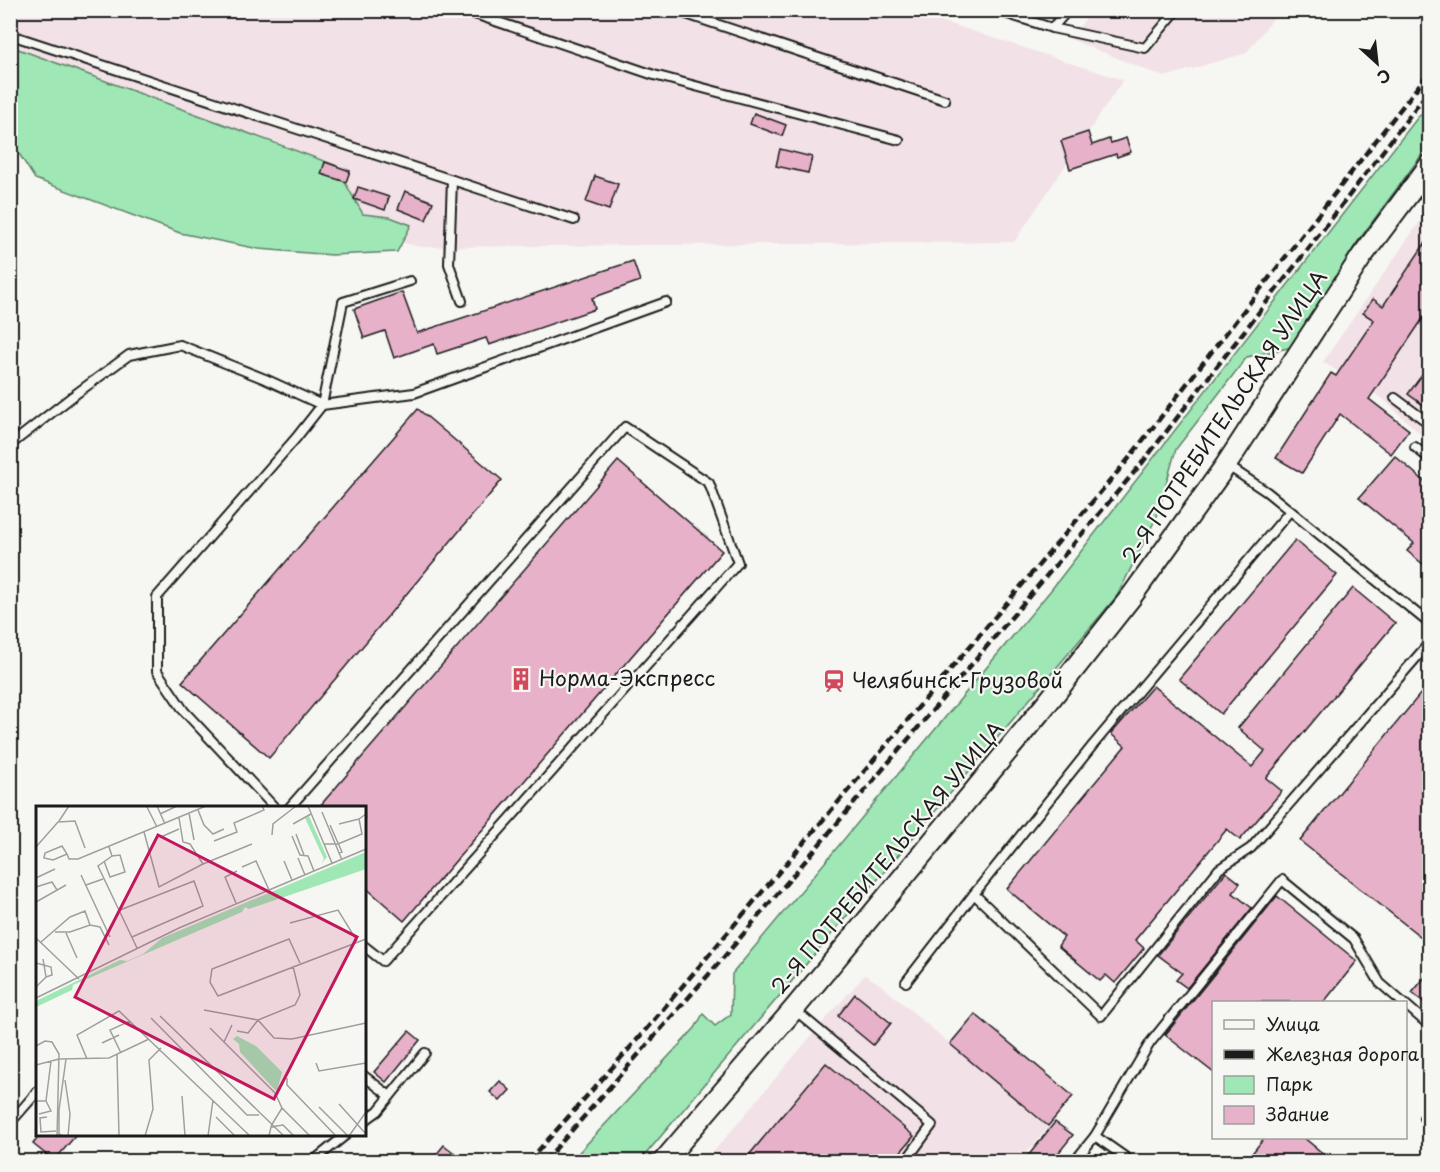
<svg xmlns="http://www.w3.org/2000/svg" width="1440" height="1172" viewBox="0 0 1440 1172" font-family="'Playpen Sans',sans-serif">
<rect width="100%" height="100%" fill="#f6f6f2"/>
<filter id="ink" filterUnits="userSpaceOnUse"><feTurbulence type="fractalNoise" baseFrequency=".0167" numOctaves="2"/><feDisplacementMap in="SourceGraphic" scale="12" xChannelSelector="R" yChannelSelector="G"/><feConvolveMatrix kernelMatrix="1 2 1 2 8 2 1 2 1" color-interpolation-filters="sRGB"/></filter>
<g filter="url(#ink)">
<g fill="#f2e1e6">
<path d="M11 11H910L1123 80 1014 242 421 247 11 148Z"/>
<path d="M1092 11H1279L1246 53 1164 77 1070 39Z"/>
<path d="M1429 208V442L1383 399 1323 362Z"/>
<path d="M865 975 881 985 1048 1128 1019 1161 705 1162 817 1029Z"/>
</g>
<g fill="#9fe7b5" stroke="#5e8268" stroke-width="1.5">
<path d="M10 46 335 165 363 214 390 217 411 225 397 252 332 255 259 249 180 233 35 179 16 149 11 128Z"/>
<path d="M1429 109V145L1356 244 1293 347 1247 357 1176 449 1157 516 1117 596 640 1161 570 1162 695 1028 703 1014 715 1026 731 1014 732 974 1051 590 1418 117Z"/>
</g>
<g fill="#e7b1ca" stroke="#1c1c1c" stroke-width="1.5">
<path d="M754 113 786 125 782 136 750 124Z"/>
<path d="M1088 132 1092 145 1109 139 1111 143 1126 138 1131 152 1117 157 1116 154 1070 169 1061 141Z"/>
<path d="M780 149 812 157 808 173 776 166Z"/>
<path d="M325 162 350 171 346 182 321 174Z"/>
<path d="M595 176 618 184 609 210 586 202Z"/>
<path d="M358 187 389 197 385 210 354 199Z"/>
<path d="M405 191 433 202 426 220 398 209Z"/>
<path d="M1430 236V308L1369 399 1409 430 1391 454 1340 414 1302 473 1276 458 1331 373 1336 376 1374 320 1363 313 1373 299 1383 306Z"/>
<path d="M633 261 640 281 592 298 595 309 489 345 486 338 437 354 434 344 394 358 385 331 364 338 354 309 402 292 417 333Z"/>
<path d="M1430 364V410L1408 394Z"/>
<path d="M418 409 502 480 269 758 182 682Z"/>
<path d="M1395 456 1430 486V570L1407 551 1414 543 1359 498Z"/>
<path d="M618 461 722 551 404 921 364 886V807H319Z"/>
<path d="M1295 540 1337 575 1221 714 1179 679Z"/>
<path d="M1353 588 1395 623 1266 778 1282 791 1240 840 1227 829 1135 940 1144 948 1115 983 1106 975 1100 981 1058 946 1064 937 1007 889 1125 746 1111 734 1153 686 1252 767 1265 751 1238 728Z"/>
<path d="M1430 682V927L1421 937 1300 841Z"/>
<path d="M1226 872 1240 883 1233 893 1252 908 1187 988 1176 980 1182 973 1158 955Z"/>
<path d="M1277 896 1357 961 1324 1002H1214V1073L1165 1035Z"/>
<path d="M1430 971V1007L1412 993Z"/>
<path d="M855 994 891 1023 873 1045 838 1016Z"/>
<path d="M975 1014 1073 1096 1048 1126 950 1044Z"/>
<path d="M409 1031 420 1040 386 1082 374 1072Z"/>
<path d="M826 1063 914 1136 893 1161H744Z"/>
<path d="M500 1081 510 1090 500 1101 490 1092Z"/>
<path d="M1055 1122 1073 1135 1052 1161H1024Z"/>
<path d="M41 1134H77L54 1161 33 1144Z"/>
<path d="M1265 1137H1303L1332 1161H1246Z"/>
<path d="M444 1145 457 1155 452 1161H431Z"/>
</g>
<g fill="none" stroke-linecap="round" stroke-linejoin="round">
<g stroke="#1c1c1c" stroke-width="12">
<g id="service">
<path d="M463 10 654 75 899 140"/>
<path d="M674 10 945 100"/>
<path d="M995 10 1052 28 1145 48 1177 10"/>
<path d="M1052 28 1068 10"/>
<path d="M10 33 14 36 574 220"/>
<path d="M452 180 449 264 462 301"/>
<path d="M410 281 343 302 322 405 414 393 666 302"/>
<path d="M1395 398 1430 424"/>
<path d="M10 445 73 396 129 355 180 345 265 379 322 405 296 438 157 597V671L184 711 275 808"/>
<path d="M1415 447 1430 459"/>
<path d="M1228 466 1267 492 1430 624"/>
<path d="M1290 511 1093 745 974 894 1101 1016 1219 869 1251 848 1430 642"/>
<path d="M289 808 625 427 709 483 738 563 383 961 364 946"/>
<path d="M906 982 974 894"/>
<path d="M1406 1005 1430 1026"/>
<path d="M795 1010 932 1125 905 1162"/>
<path d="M364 1076 390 1096"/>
<path d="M1424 1118 1430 1117"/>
<path d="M364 1121 378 1111 425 1053"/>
<path d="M10 1123 38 1091"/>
<path d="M1095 1136 1150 1043 1282 880 1354 939 1380 983 1402 1002"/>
<path d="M10 1158 19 1162"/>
<path d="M312 1162 347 1134"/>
<path d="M1074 1162 1095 1136 1132 1162"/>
</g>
</g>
<g stroke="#1c1c1c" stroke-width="24">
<path id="tertiary" d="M663 1162 794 1009 1048 702 1131 597 1226 465 1362 256 1430 165"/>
</g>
<use href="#service" stroke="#f6f6f2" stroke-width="8"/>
<use href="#tertiary" stroke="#f6f6f2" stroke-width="20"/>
<g stroke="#1c1c1c" stroke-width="4.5" stroke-dasharray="9 4.5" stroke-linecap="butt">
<path d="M528 1162 636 1041 1126 462 1430 71"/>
<path d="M544 1162 718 964 1142 463 1335 214 1430 89"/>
</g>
</g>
</g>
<defs>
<g id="building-bare" transform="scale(1.8)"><path d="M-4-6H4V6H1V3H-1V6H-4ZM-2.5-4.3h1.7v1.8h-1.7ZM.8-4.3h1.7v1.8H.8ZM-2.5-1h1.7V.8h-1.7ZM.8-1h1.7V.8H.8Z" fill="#d1495b" stroke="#f6f6f2" stroke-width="2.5" paint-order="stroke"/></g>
<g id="station-bare" transform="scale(1.8)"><path d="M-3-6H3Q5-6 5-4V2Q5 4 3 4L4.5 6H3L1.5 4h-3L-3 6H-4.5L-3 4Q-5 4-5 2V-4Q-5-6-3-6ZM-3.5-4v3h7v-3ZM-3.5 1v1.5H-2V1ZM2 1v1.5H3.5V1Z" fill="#d1495b" stroke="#f6f6f2" stroke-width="2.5" paint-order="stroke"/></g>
</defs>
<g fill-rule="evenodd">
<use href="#building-bare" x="521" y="679"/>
<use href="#station-bare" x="834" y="681"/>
</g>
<g text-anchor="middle" stroke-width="4.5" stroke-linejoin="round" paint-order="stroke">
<g font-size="21" fill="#1c1c1c" stroke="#f6f6f2">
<text transform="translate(1225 417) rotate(-56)" y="7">2-Я ПОТРЕБИТЕЛЬСКАЯ УЛИЦА</text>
<text transform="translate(888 858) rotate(-50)" y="7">2-Я ПОТРЕБИТЕЛЬСКАЯ УЛИЦА</text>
</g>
<g font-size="21" fill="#1c1c1c" stroke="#f6f6f2" text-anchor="start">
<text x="539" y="686">Норма-Экспресс</text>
<text x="852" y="688">Челябинск-Грузовой</text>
</g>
</g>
<g transform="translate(36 806)">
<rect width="330" height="330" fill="#f6f6f2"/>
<path d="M273 10 291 51 285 58 288 53 269 12ZM330 46V63L213 103 209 101 206 106 37 179 36 184 0 201 2 194 84 154 91 155 107 148 126 132ZM201 230 220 240 246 266 241 286 204 246 203 238 197 233Z" fill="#9fe7b5"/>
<path fill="none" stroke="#9f9f9c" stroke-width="1.5" d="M121 0 129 18M272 0 296 57M111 1 121 21M162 4 168 19 177 28 188 23M286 6 306 54M153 7 158 34M124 8 141 0M143 12 147 36 154 38 167 58 216 38M23 15 33 0M257 18 275 8M303 18 323 13M294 19 306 46 303 47M108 26 123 81 167 58M260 28 268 49M236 29 237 18 260 0M256 30 264 49 272 50 278 65M125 31 143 23M178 35 201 26 198 17 228 4 226 0M288 38H302L326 28 323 13 330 8M0 41 22 16 39 15 49 42M73 41 76 50 62 60 101 142M31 48 17 54 8 52 9 47 26 40 31 48 33 53H42L170 0M262 52 269 69M68 55 74 71 89 66 84 49 76 50M248 55 256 74M206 61 220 55 233 84M45 69 74 131M0 72 19 63M50 79 67 73M0 81 16 76 21 84M0 96 30 79M200 97 189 71 201 65M84 104 158 75 167 100 96 131M254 117 302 104 321 135M19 126H34L54 119 64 121 73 139M30 127 41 152M0 132 43 173M5 136 34 111 49 105 54 119M0 157 15 161 16 169 10 171M264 157 253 133 176 163 174 176 182 190 330 133M257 160 264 189 259 199 222 214 238 232 256 233 330 217M0 181 10 171 7 153M0 192 143 122 330 43M168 204 222 214 212 227 201 225M124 210 248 330M115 212 211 309H223M174 222 239 287 246 302 274 330M188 236 196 219M66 237 83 229M0 240 9 235 16 236 23 248 21 330M85 247 74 224 94 215M81 249 83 330M51 253 41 229 83 205 214 330M280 257 283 265 330 257M0 259 23 253 73 252 113 233M251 272V279L300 330M29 274 34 308 32 330M146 290 149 330M0 295H10L15 255M303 298 330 328M283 301 312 330M3 308 15 305 10 295M11 311 4 312 5 326 20 325M180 311 199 330M235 320 246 302M27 330 23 328V304L30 253M109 330 117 303 113 254 125 242M172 330 177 294M233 330 235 321 247 319 258 330M313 330 330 306"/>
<path fill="#c2185b" fill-opacity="0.15" stroke="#c2185b" stroke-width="3" d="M122 29 321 131 238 293 39 191Z"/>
<rect width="330" height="330" fill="none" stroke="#1c1c1c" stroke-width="3"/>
</g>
<rect width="1440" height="1172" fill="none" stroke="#f6f6f2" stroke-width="36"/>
<rect x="18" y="18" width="1404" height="1136" fill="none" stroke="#1c1c1c" stroke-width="2" filter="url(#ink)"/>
<rect x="1212" y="1001" width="195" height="138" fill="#f6f6f2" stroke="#9f9f9c" stroke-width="1.5"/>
<rect x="1224" y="1020" width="30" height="9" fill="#f6f6f2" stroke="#9f9f9c" stroke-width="1.5"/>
<text x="1266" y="1031" font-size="18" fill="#1c1c1c">Улица</text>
<rect x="1224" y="1050" width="30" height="9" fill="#1c1c1c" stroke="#9f9f9c" stroke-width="1.5"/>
<text x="1266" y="1061" font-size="18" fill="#1c1c1c">Железная дорога</text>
<rect x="1224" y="1076" width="30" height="18" fill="#9fe7b5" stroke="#9f9f9c" stroke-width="1.5"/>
<text x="1266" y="1091" font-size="18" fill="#1c1c1c">Парк</text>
<rect x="1224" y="1106" width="30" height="18" fill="#e7b1ca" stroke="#9f9f9c" stroke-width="1.5"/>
<text x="1266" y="1121" font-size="18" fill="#1c1c1c">Здание</text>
<g transform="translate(1377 63) rotate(153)" stroke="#f6f6f2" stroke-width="4.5" paint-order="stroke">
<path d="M0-4.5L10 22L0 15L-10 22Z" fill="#1c1c1c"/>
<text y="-9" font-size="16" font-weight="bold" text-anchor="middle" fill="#1c1c1c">С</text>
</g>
</svg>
